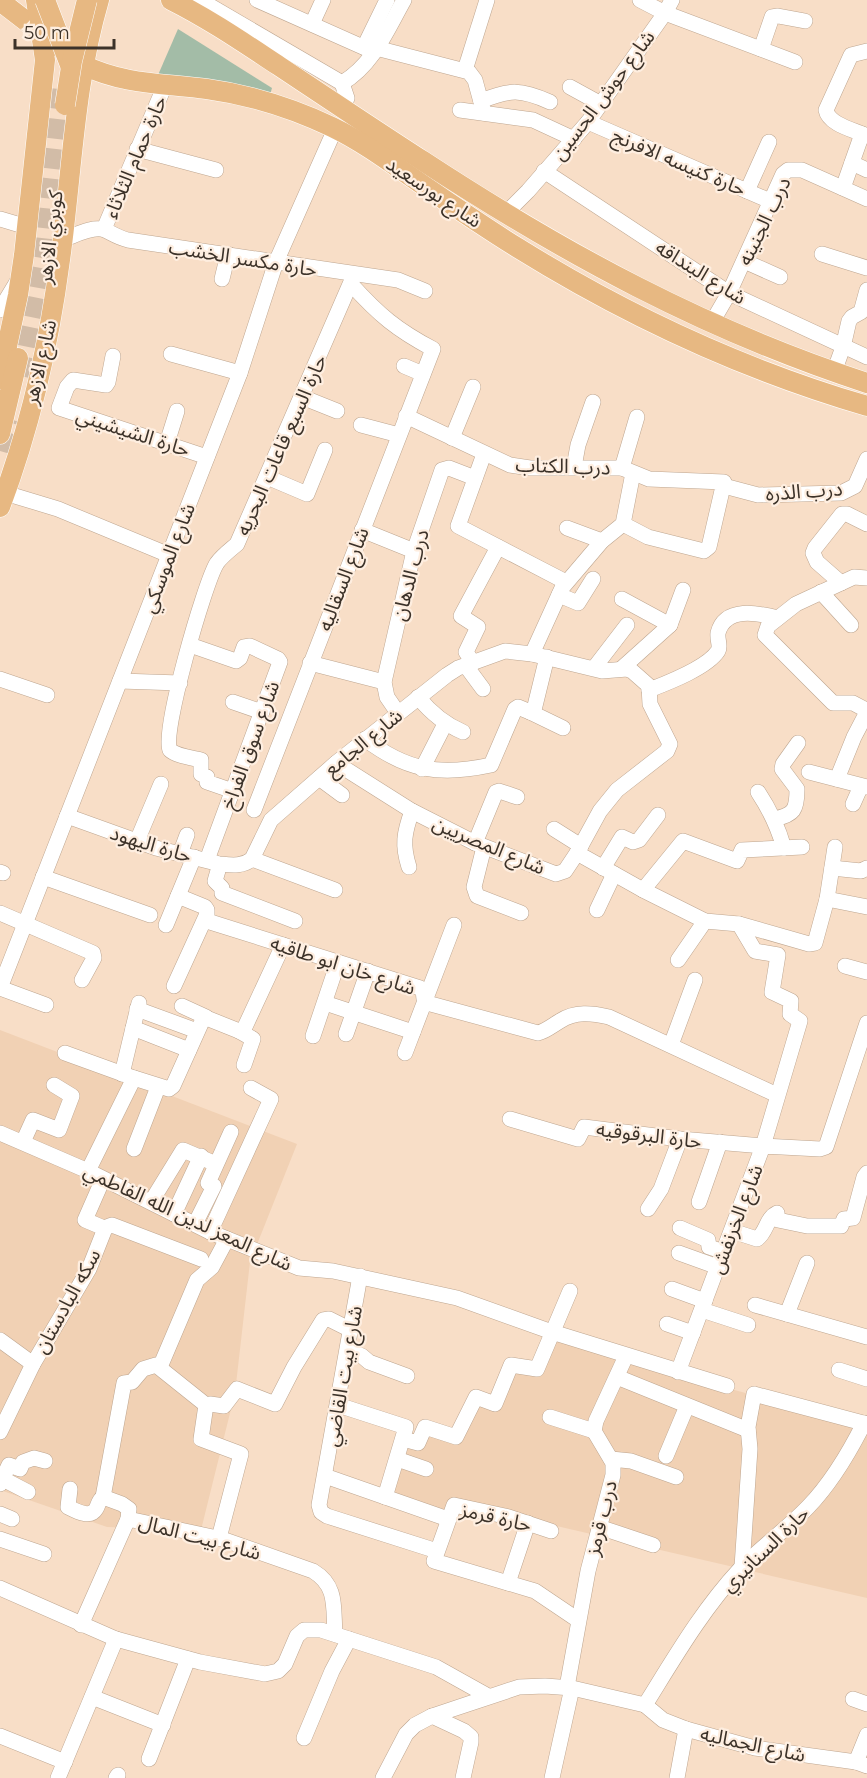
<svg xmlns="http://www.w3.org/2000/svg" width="867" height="1778" viewBox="0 0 867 1778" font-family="Montserrat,'Noto Sans Arabic',sans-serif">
<rect width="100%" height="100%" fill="#f8dec7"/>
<g fill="#f1d1b4">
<path d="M0 1030 297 1144 250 1262 235 1393 201 1530 107 1527 0 1490Z"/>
<path d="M548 1335 668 1372 867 1426V1598L453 1502 446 1515 388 1497 407 1438 418 1442 425 1425 456 1435 475 1395 494 1403 511 1362 537 1366Z"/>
</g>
<path fill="#a3bca7" d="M178 29 272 88 270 95 158 75Z"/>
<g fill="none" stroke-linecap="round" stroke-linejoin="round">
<g stroke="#d2bca7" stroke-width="20" stroke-dasharray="20 10" stroke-linecap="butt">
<path d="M20 376 36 297 43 256 62 88"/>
<path d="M0 451 9 419"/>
</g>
<g stroke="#bea690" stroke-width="16">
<g id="minor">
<path d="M200 0 342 83 347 98 343 109"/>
<path d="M257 0 374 52"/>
<path d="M640 0 665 13 795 62"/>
<path d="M312 24 323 0"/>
<path d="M364 47 387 0"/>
<path d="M376 48 469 72 475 80 484 113"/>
<path d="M761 49 772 17 778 16 805 21"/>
<path d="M867 51 851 55 826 110C829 125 855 130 867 136"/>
<path d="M465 70 487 0"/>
<path d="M342 83C373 65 387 30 404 0"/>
<path d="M570 87 601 104"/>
<path d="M481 101C510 89 521 89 550 102"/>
<path d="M460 110 533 120 574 139"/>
<path d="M588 122 770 201"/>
<path d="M137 149 216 170"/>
<path d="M852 163 867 170"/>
<path d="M544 171 729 293 867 357"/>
<path d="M843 188 862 134"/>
<path d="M747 191 769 142"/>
<path d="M505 214 528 191 588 122 665 13 672 0"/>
<path d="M0 219 27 227"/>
<path d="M104 229 165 85"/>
<path d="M62 240C74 236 93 225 105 230 113 234 119 238 128 240L398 280 425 291"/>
<path d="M822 254 867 268"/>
<path d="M744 261 780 277"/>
<path d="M222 279 228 254"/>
<path d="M0 310 18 280"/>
<path d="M711 324 729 293 783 174 788 170H802L867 199"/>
<path d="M171 354 240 373"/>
<path d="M113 356 108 382 106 385 73 380 67 387 59 408 207 457"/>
<path d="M404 366 423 374"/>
<path d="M834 372 843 347 849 321 852 317 861 312 867 290"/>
<path d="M302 397 337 411"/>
<path d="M406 416 510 465 530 468H622L649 479 724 482 709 547 704 551 648 537 623 524"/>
<path d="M361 425 399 435"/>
<path d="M452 438 473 387"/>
<path d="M167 443 177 411"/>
<path d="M484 454 458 526 566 582"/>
<path d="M574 467 578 445 593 402"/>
<path d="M622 468 637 417"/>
<path d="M267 477 307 494 325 450"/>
<path d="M724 486 758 495 841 493 855 486 867 459"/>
<path d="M5 493 58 509 169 555"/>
<path d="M567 528 602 541"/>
<path d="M362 530 414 551"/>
<path d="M841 583 817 562 813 553 815 548 842 514H847L867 524"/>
<path d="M821 592 851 625"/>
<path d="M559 595 578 603 593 579"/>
<path d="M622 599 670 625"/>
<path d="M190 645 236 661 240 658 244 647 250 646 278 659 280 662 207 860"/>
<path d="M532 654 562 588 602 541 623 524 633 473"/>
<path d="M310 663 384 682"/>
<path d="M473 663 466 652 478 627 461 616 498 547"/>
<path d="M466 666 483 689"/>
<path d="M594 668 627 625"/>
<path d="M621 669 670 625 683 590"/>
<path d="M0 679 47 695"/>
<path d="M120 681 180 683"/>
<path d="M649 690C667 683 707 668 718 651 721 646 717 640 718 633 725 606 758 613 778 618"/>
<path d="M418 697C431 713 444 724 463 732"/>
<path d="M233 702 262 712"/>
<path d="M530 712 563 728"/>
<path d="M398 713 387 697 384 682 414 551 442 470 449 468 475 478"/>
<path d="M365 739C407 771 440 776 491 765L515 709 518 707 530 712 534 710 547 657"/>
<path d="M336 763 412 811 475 843 556 874 565 871 577 853 643 890 705 921 739 924 809 944 815 943 827 899 835 847"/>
<path d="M422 769 445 724"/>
<path d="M809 772 867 787"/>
<path d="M319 778 342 795"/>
<path d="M837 779 854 737 866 714V710L853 703H833L765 635 768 626 796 604 854 577 867 578"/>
<path d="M233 791 207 782V777L201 774V760C193 758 176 756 170 750 160 738 205 581 217 563 222 556 230 550 237 544L354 275"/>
<path d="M758 792C770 810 778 827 784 848"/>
<path d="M853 804 861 786"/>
<path d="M254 810 433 349C397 330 379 315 351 284"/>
<path d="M67 816 156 848 216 863 219 867 215 881 222 888V893L295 921"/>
<path d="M774 819C794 815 797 810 797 789L782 769 783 764 798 743"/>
<path d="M554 829 581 846"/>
<path d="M137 841 161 784"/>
<path d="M475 843 496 792 499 791 517 797"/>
<path d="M484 847 474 887 477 896 521 913"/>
<path d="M180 854 187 835"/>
<path d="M252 859 335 890"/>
<path d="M219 864C231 865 242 867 252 859L271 820 336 763 447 675 458 668 505 651 532 654 602 671 627 669 632 671 649 686 650 704 670 744 667 751 617 790 600 811 577 853"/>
<path d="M409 867C402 845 404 833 412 811"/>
<path d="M603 868 622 837 633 842 639 840 658 815"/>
<path d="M832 868 861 871 867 868"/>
<path d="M0 872 3 873"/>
<path d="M43 877 150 915"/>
<path d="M643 890 683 841 737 861 742 850 802 847"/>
<path d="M178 896 205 907 207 910V921L420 988 423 990 424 999 427 1003 538 1033C546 1031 553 1025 560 1021 575 1011 592 1013 609 1017L777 1095"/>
<path d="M827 899 867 907"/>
<path d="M597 910 614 874"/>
<path d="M0 913 93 953 94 958 82 980"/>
<path d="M166 925 194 857"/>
<path d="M678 960 705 921"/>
<path d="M845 966 867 972"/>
<path d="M174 986 206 916"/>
<path d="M0 988 240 373 276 262 335 129"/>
<path d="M0 988 46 1005"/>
<path d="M325 1003 413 1032"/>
<path d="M182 1006 206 1017"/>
<path d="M137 1009 197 1031"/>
<path d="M133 1028 189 1050"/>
<path d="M239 1031 253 1039 244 1065"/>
<path d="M346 1034 368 971"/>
<path d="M313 1036 338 962"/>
<path d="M671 1045 695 980"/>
<path d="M65 1053 134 1078"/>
<path d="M405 1053 454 925"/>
<path d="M122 1074 139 1003"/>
<path d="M510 1119 578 1139 584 1127 680 1139 763 1146 800 1021 790 1014 791 1001 772 992 778 955 755 951 739 924"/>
<path d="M0 1133 88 1171 210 1232 299 1268 333 1271 457 1298 552 1332 727 1386"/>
<path d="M23 1142 33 1120 59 1130 72 1096 54 1085"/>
<path d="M134 1149 158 1087"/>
<path d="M88 1171 134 1078 169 1089 173 1086 204 1017 239 1031 244 1029 283 945"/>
<path d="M151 1202 183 1150 216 1164"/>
<path d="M699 1202 720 1142"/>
<path d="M648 1209 661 1189 680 1139"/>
<path d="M174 1214 201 1156"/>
<path d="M195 1224 214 1186 208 1183 231 1132"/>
<path d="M104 1228 112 1225 201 1259"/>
<path d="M680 1228 708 1240 709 1247 724 1252"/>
<path d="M732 1231 757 1239C767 1232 766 1218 777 1213L778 1220 807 1226H841L844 1219 853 1218 864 1177 867 1173"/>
<path d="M210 1232 271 1099 251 1088"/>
<path d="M679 1253 718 1267"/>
<path d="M360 1276 319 1505 321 1512 327 1516 437 1551"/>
<path d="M672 1289 705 1301"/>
<path d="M755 1305 867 1337"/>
<path d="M702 1310 748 1325"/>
<path d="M787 1314 807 1263"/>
<path d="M667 1324 693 1333"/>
<path d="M0 1340 33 1364"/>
<path d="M348 1350 362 1356 369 1362 407 1376"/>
<path d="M160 1367 197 1280 212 1267 227 1239"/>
<path d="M839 1370 867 1379"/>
<path d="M678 1372 763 1146 820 1149 826 1147 867 1023"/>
<path d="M617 1377 748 1430"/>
<path d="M206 1405 210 1404 224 1406 237 1389 275 1404 294 1367 323 1320 329 1319 351 1330"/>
<path d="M206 1405 201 1439 241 1454 219 1538"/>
<path d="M338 1405 406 1427 385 1497"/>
<path d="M550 1417 594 1431"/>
<path d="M0 1432 33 1364 89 1269 104 1231V1228L85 1220 103 1179"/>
<path d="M403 1439 418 1443 425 1427 456 1437 476 1397 495 1404 511 1365 537 1369 570 1291"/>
<path d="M666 1456 687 1406"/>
<path d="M397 1459 426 1469"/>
<path d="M611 1459 631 1461 676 1477"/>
<path d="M325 1476 448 1519"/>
<path d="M3 1479 28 1492"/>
<path d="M0 1484 9 1465 20 1469 23 1462 34 1458 45 1461"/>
<path d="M70 1489 68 1507C76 1511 90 1519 96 1509 99 1504 98 1501 103 1497L122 1504 129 1509 128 1519"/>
<path d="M103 1497 124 1383 132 1382 143 1369 156 1365 206 1405"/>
<path d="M0 1514 12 1519"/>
<path d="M599 1527 653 1545"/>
<path d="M551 1531 509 1517 454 1505 434 1561 535 1591 578 1620"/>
<path d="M0 1539 44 1554"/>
<path d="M742 1567 750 1449 748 1427 754 1394 867 1424"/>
<path d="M508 1583 528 1523"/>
<path d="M0 1588 116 1639 200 1662 265 1674 278 1671 285 1664 297 1636 304 1630H321L436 1667 488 1696"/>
<path d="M81 1625 128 1519 222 1539 313 1571C338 1586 333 1608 335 1634"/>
<path d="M567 1687 588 1571 613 1475V1463L594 1431 596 1421 626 1356"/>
<path d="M92 1697 163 1725"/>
<path d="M853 1699 867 1704"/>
<path d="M645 1705C675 1657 702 1610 740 1569 761 1547 787 1529 808 1507 831 1483 849 1453 864 1423"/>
<path d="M645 1705 663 1720 686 1729 755 1748 856 1762 867 1766"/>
<path d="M432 1716 464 1731 471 1737V1742L463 1778"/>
<path d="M0 1736 65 1762"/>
<path d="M304 1738 332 1671 349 1639"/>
<path d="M149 1759 188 1659"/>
<path d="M856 1762 867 1735"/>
<path d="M58 1778 116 1639"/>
<path d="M116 1778 118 1775"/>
<path d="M383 1778 406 1734 415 1725 432 1716 519 1687 545 1686 572 1688 645 1705"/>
<path d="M552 1778 572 1688"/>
<path d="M677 1778 686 1729"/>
</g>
</g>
<g stroke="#fff" stroke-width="21">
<g id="major">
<path d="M171 0C209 19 244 43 279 66 327 98 375 130 423 161 565 254 705 330 867 383"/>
<path d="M0 1 83 65C125 85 163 83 207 89 251 95 292 108 332 127 363 142 391 163 420 183 452 205 484 227 518 248 626 315 744 370 867 406"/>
<path d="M0 379 18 295 24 255 45 60 36 0"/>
<path d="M0 434 18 358"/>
<path d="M0 507C30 428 49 344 60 260 72 173 74 85 99 0"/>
</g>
</g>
<use href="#minor" stroke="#fff" stroke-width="15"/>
<use href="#major" stroke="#e7b882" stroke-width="20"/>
<g stroke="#fff" stroke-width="21" stroke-linecap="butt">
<g id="major-bridge">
<path d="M45 0 70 65"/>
<path d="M65 105 72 61 87 0"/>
</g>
</g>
<use href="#major-bridge" stroke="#e7b882" stroke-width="20"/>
</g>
<g text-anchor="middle" stroke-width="4.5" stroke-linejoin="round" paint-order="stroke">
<g font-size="20" fill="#3c3229" stroke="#feeee0">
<text transform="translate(603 95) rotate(-53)" y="7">شارع حوش الحسين</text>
<text transform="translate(135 157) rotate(-67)" y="7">حارة حمام الثلاثاء</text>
<text transform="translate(679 162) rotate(23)" y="7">حارة كنيسه الافرنج</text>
<text transform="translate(434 192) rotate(34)" y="7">شارع بورسعيد</text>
<text transform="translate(764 221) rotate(-64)" y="7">درب الجنينه</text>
<text transform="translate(50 237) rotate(-83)" y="7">كوبري الازهر</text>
<text transform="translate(243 258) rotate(9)" y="7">حارة مكسر الخشب</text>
<text transform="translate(701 272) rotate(32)" y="7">شارع البنداقه</text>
<text transform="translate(40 362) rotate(-77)" y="7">شارع الازهر</text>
<text transform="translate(133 432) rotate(18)" y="7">حارة الشيشيني</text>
<text transform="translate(281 445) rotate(-66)" y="7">حارة السبع قاعات البحريه</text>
<text transform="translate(563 466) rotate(2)" y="7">درب الكتاب</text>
<text transform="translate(804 491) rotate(-4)" y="7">درب الذره</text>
<text transform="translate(168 558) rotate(-69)" y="7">شارع الموسكي</text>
<text transform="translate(410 575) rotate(-75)" y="7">درب الدهان</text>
<text transform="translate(343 579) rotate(-69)" y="7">شارع السقاليه</text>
<text transform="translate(363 742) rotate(-39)" y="7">شارع الجامع</text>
<text transform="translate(250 745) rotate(-70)" y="7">شارع سوق الفراخ</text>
<text transform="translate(151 844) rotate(17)" y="7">حارة اليهود</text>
<text transform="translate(489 845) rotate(23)" y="7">شارع المصريين</text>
<text transform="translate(343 965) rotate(18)" y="7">شارع خان ابو طاقيه</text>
<text transform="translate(649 1135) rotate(7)" y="7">حارة البرقوقيه</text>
<text transform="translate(188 1217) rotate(25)" y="7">شارع المعز لدين الله الفاطمي</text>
<text transform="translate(736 1219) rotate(-69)" y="7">شارع الخرنفش</text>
<text transform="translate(67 1301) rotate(-61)" y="7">سكه البادستان</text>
<text transform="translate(343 1376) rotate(-80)" y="7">شارع بيت القاضي</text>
<text transform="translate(496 1517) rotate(13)" y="7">حارة قرمز</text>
<text transform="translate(601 1518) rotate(-76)" y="7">درب قرمز</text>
<text transform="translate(200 1537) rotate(15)" y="7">شارع بيت المال</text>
<text transform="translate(765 1549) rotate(-44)" y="7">حارة السنانيري</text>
<text transform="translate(753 1744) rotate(12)" y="7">شارع الجماليه</text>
</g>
</g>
<path d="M15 39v9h99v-9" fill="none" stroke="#3c3229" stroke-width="3"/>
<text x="24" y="39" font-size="18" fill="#3c3229" stroke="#feeee0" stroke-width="4.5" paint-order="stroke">50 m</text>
</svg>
